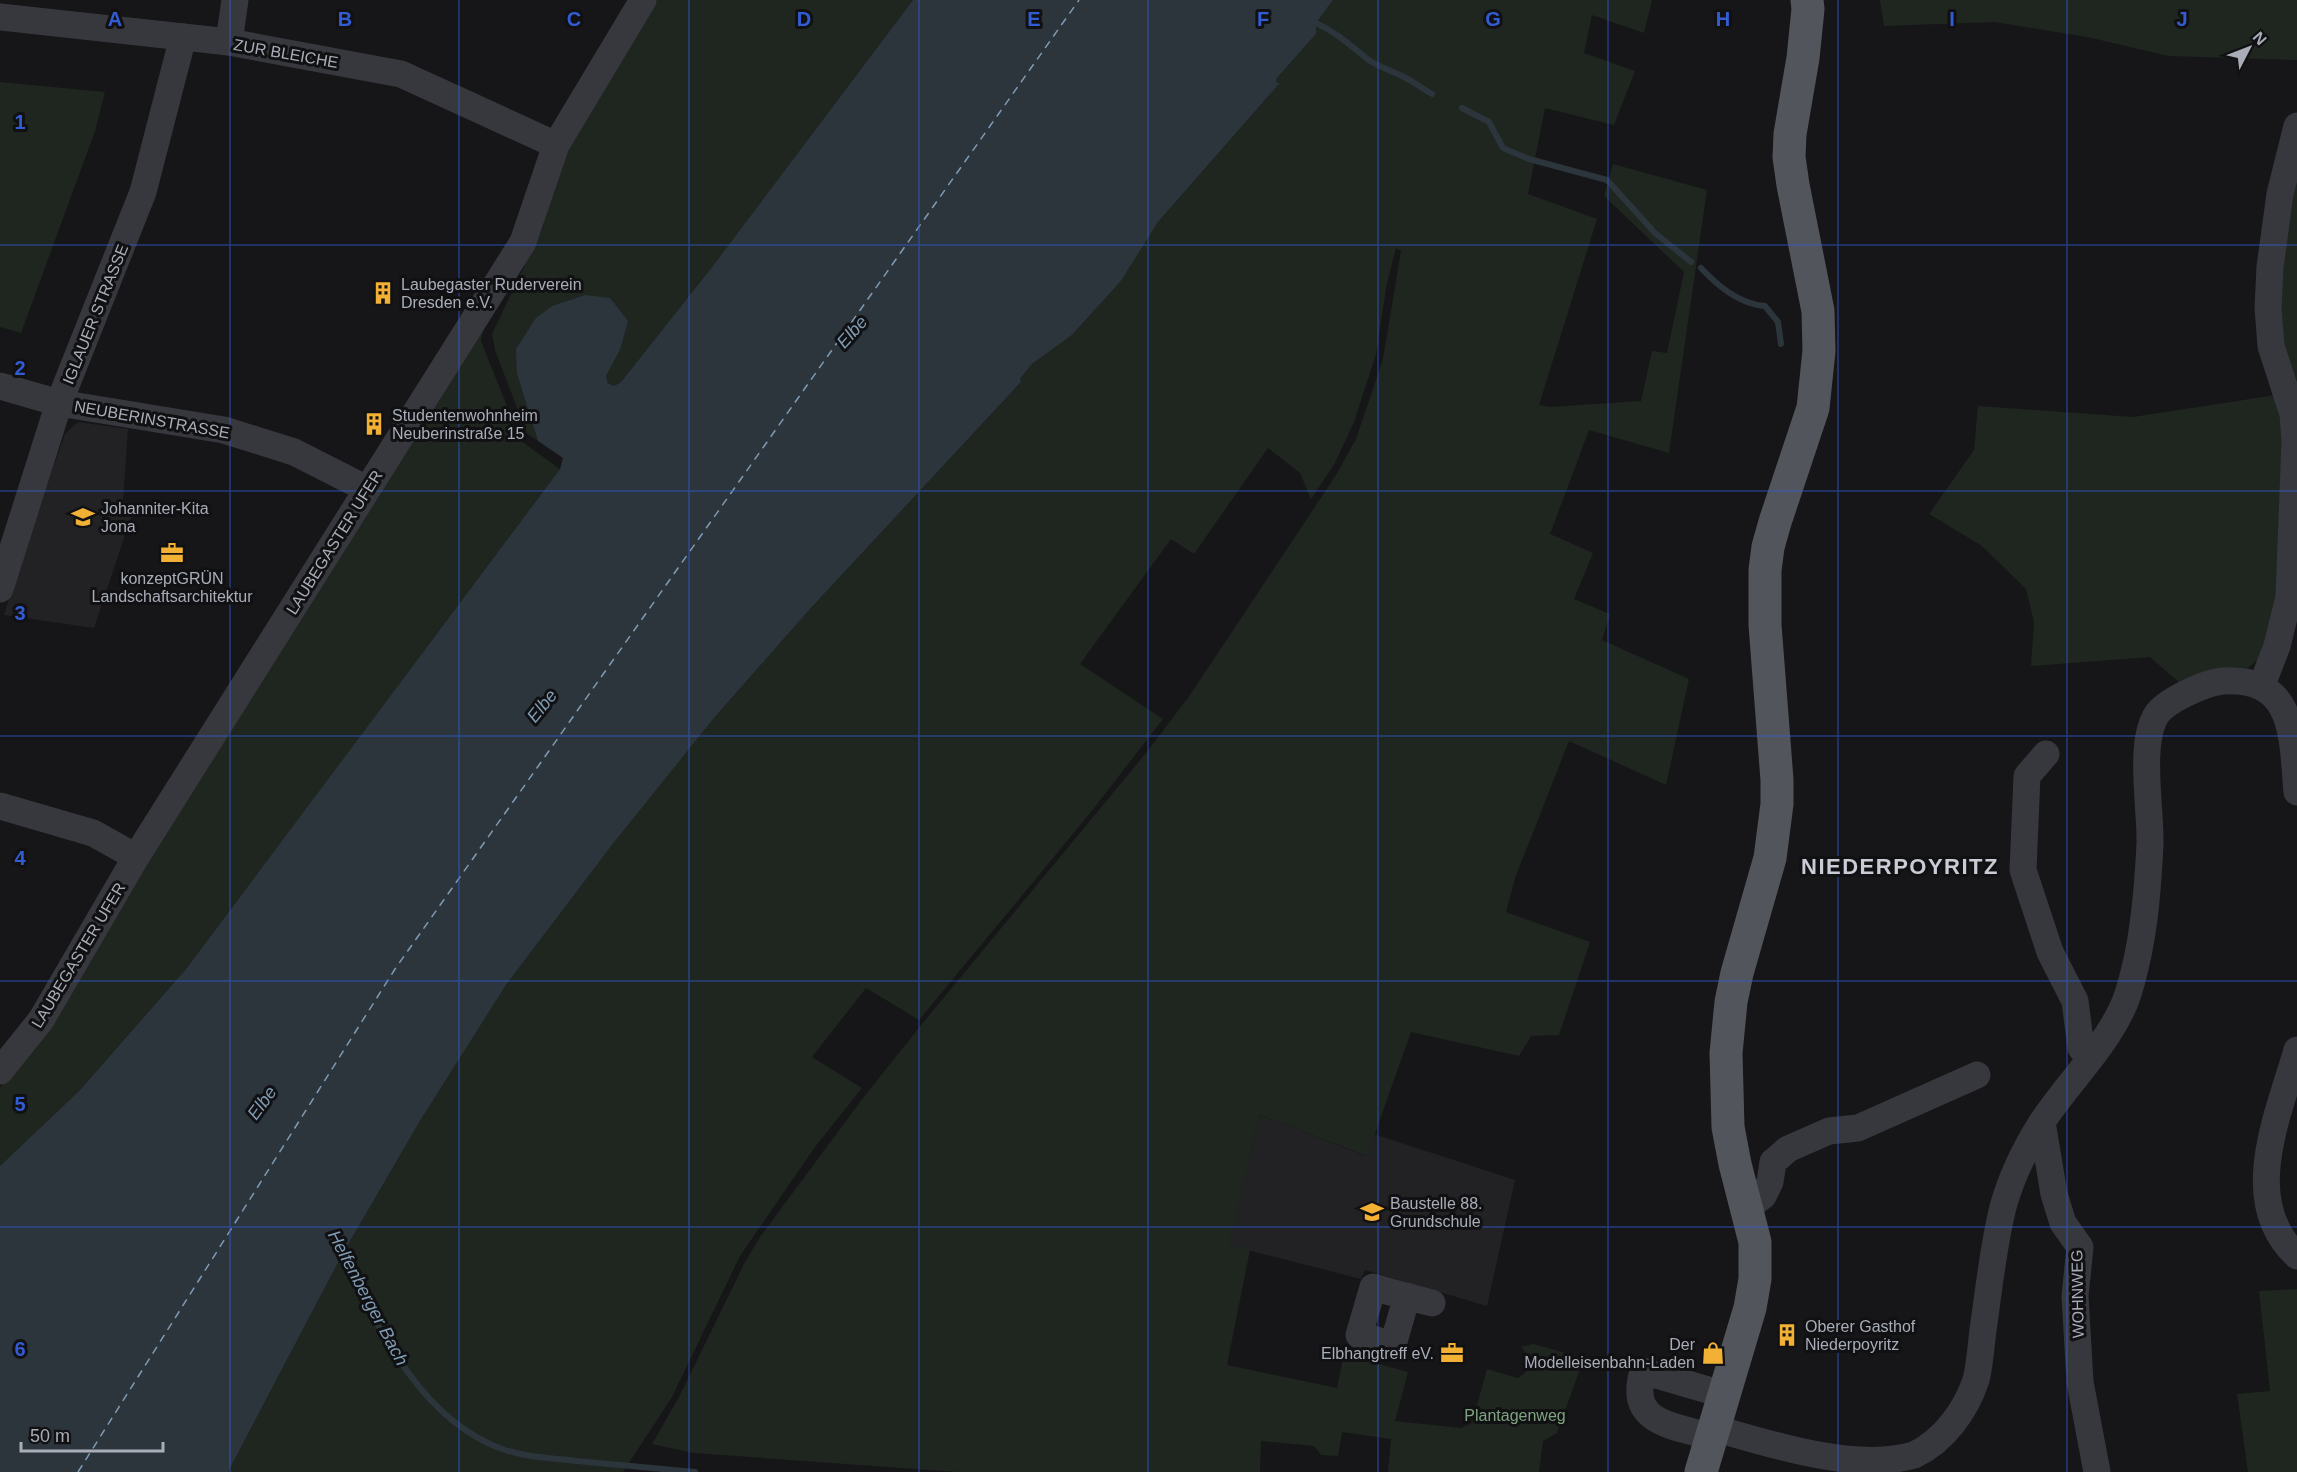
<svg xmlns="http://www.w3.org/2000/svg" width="2297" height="1472" viewBox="0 0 2297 1472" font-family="Helvetica,sans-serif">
<rect width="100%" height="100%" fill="#161618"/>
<g fill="#222225">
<path d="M78 422 128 429 123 501 134 508 94 628 4 615 32 526 65 434Z"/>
<path d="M1260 1115 1366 1156 1374 1134 1515 1180 1487 1306 1365 1270 1361 1279 1228 1245Z"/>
</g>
<g fill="#1e261f">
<path d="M652 0H913L712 267 621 382 614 386 608 383 606 376 620 350 585 295 552 306 536 319 517 374 538 441 527 434 495 350 492 334 543 227 552 186 567 148Z"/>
<path d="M1333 0H1652L1644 33 1592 15 1584 53 1635 71 1614 125 1545 108 1528 194 1597 219 1539 405 1551 407 1641 401 1652 351 1667 353 1684 272 1604 196 1613 164 1707 190 1669 453 1589 430 1550 534 1593 553 1574 599 1610 614 1602 640 1689 679 1666 785 1569 741 1515 878 1506 912 1590 942 1559 1035 1531 1036 1519 1056 1411 1032 1367 1156 1260 1115 1229 1244 1250 1250 1227 1365 1337 1388 1344 1354 1408 1372 1395 1421 1461 1428 1472 1423 1487 1369 1518 1378 1525 1373 1530 1358 1521 1347 1533 1344 1584 1358 1557 1433 1543 1441 1539 1472H1388L1391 1439 1342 1432 1338 1456 1321 1455 1314 1446 1261 1441 1260 1472H957L694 1453 652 1444 679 1397 745 1262 760 1237 866 1094 922 1024 1146 753 1190 695 1336 475 1356 439 1383 359 1401 251 1396 248 1387 283 1376 354 1354 422 1335 463 1311 499 1300 473 1268 448 1194 554 1171 539 1080 664 1163 719 1091 812 919 1020 866 988 812 1057 862 1088 815 1147 740 1256 672 1397 623 1472H228L342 1255 420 1121 506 985 612 845 714 718 811 608 1021 382 1020 379 1032 364 1072 335 1121 281 1158 222 1280 83 1276 82 1277 78 1316 34V23Z"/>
<path d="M1880 0H2297V60L2168 56 2092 38 1995 22 1884 26Z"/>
<path d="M0 82 105 92 95 131 21 333 0 327Z"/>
<path d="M2297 146V409L2277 350 2282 218Z"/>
<path d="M484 326 481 341 521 441 560 469 186 969 80 1090 0 1166V1088L45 1022Z"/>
<path d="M2276 395 2287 416 2284 596 2258 660 2244 671 2181 684 2150 657 2031 666 2034 622 2026 589 1982 546 1929 514 1974 450 1978 406 2133 417Z"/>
<path d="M2297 1289V1472H2248L2237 1394 2270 1391 2259 1291Z"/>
</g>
<path fill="#2c353c" d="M913 0H1333L1316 23V34L1277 78 1276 82 1280 83 1158 222 1121 281 1072 335 1032 364 1020 379 1021 382 811 608 714 718 612 845 506 985 420 1121 342 1255 228 1472H0V1166L80 1090 186 969 560 469 563 458 538 441 517 374 516 349 536 318 552 306 585 295 610 298 628 321 620 350 606 376 608 383 614 386 621 382 712 267Z"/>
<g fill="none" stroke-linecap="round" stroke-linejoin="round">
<g stroke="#2c353c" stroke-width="6">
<path d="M1316 23C1336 32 1350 45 1366 58 1377 67 1391 70 1404 77 1414 82 1423 89 1432 94"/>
<path d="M1462 108 1489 122 1503 148 1529 159 1607 180 1655 233 1691 262"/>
<path d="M1701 268C1718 286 1739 304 1765 306L1778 322 1781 344"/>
<path d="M339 1248C376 1323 419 1421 505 1450 529 1458 553 1458 577 1461 616 1465 656 1468 695 1472"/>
</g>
<path stroke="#7f9bb3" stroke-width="1.5" stroke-dasharray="8 6" stroke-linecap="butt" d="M78 1472 395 969 1079 0"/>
<g stroke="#37383d" stroke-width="27">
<path d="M0 17 229 42 401 74 556 145"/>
<path d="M229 42 235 0"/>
<path d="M0 386 59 403 224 430 294 452 367 489"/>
<path d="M0 589 59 403 143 192 183 37"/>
<path d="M2262 685 2277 646 2289 597 2295 441 2293 414 2271 346 2268 308 2270 267 2280 194 2297 126"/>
<path d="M2046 754 2027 776 2023 870 2050 952 2075 1001 2081 1048 2090 1058"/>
<path d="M0 806 93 833 136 857"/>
<path d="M2297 1050C2279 1114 2238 1201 2297 1256"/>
<path d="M0 1071 41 1020 136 857 523 242 556 145 643 0"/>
<path d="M2042 1122 2054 1194 2063 1223 2080 1247 2075 1296 2080 1382 2097 1472"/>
<path d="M1747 1208 1763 1196 1770 1182 1773 1162 1788 1149 1829 1131 1858 1128 1977 1075"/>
<path d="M1407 1296 1393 1345 1359 1335 1373 1287C1393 1293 1412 1298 1432 1303"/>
<path d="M1714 1428C1772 1445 1857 1472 1914 1455 1944 1441 1966 1410 1976 1380 1980 1364 1981 1346 1983 1330 1989 1289 1993 1247 2003 1207 2011 1178 2026 1147 2042 1122 2067 1084 2102 1051 2122 1009 2128 997 2132 981 2135 968 2145 928 2148 884 2150 844 2151 809 2138 742 2157 714 2167 700 2207 682 2223 681 2296 677 2292 737 2297 792"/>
<path d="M1711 1437C1673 1425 1627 1424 1643 1371L1725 1395"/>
</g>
<path stroke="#53555c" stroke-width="33" d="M1701 1472 1750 1308 1755 1279V1242L1735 1164 1728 1127 1726 1053 1731 1002 1737 973 1770 858 1777 804V780L1765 625V570L1768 547 1775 522 1813 408 1819 351 1818 311 1793 185 1789 157 1790 134 1803 58 1808 9 1807 0"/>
</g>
<path fill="none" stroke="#325cd3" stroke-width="1.5" stroke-opacity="0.55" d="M230 0V1472M459 0V1472M689 0V1472M919 0V1472M1148 0V1472M1378 0V1472M1608 0V1472M1838 0V1472M2067 0V1472M0 245H2297M0 491H2297M0 736H2297M0 981H2297M0 1227H2297"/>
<defs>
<g id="building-bare" transform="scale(1.8)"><path d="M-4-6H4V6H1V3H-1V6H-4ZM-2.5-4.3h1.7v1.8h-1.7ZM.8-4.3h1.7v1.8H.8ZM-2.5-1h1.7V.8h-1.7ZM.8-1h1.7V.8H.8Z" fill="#f2b134" stroke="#111113" stroke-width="2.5" paint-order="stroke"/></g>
<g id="school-bare" transform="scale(1.8)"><path d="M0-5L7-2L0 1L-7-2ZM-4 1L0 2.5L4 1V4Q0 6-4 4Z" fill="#f2b134" stroke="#111113" stroke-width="2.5" paint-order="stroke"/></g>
<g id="office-bare" transform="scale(1.8)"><path d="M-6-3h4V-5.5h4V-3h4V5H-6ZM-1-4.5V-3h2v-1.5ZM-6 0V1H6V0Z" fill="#f2b134" stroke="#111113" stroke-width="2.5" paint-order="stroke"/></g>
<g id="shop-bare" transform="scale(1.8)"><path d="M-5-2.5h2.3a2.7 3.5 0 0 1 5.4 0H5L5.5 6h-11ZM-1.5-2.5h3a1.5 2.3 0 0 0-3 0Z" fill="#f2b134" stroke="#111113" stroke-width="2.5" paint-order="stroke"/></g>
</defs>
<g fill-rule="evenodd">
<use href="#building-bare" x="383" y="293"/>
<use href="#building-bare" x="374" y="424"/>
<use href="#school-bare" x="83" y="517"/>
<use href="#office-bare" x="172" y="553"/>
<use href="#school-bare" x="1372" y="1212"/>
<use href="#building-bare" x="1787" y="1335"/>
<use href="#office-bare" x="1452" y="1353"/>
<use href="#shop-bare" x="1713" y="1353"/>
</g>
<g text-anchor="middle" stroke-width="6" stroke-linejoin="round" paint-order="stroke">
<g font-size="16" fill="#a8adb8" stroke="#111113">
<text transform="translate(286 53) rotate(10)" y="6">ZUR BLEICHE</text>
<text transform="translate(95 314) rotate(-68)" y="6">IGLAUER STRASSE</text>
<text transform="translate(152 419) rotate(10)" y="6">NEUBERINSTRASSE</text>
<text transform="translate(334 542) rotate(-58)" y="6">LAUBEGASTER UFER</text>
<text transform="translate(78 955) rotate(-59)" y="6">LAUBEGASTER UFER</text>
<text transform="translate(2077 1294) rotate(-91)" y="6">WOHNWEG</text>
</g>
<g font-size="16" fill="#a8adb8" stroke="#111113" text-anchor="start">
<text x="401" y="290">Laubegaster Ruderverein<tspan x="401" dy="18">Dresden e.V.</tspan></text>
<text x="392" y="421">Studentenwohnheim<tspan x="392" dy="18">Neuberinstraße 15</tspan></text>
<text x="101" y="514">Johanniter-Kita<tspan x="101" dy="18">Jona</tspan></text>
<text x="172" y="584" text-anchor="middle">konzeptGRÜN<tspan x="172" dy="18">Landschaftsarchitektur</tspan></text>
<text x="1390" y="1209">Baustelle 88.<tspan x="1390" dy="18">Grundschule</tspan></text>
<text x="1805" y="1332">Oberer Gasthof<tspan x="1805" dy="18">Niederpoyritz</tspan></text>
<text x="1695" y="1350" text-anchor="end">Der<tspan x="1695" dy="18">Modelleisenbahn-Laden</tspan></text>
<text x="1434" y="1359" text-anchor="end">Elbhangtreff eV.</text>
</g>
<g font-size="16" fill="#7fa381" stroke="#111113">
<text x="1515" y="1421">Plantagenweg</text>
</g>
<g font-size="18" font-style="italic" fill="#7f9bb3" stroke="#111113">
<text transform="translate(852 332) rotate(-48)" y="6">Elbe</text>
<text transform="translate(542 706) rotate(-51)" y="6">Elbe</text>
<text transform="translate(262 1103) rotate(-54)" y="6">Elbe</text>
<text transform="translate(368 1298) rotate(62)" y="6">Helfenberger Bach</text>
</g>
<g font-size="22" font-weight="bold" letter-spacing="1.5" fill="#c9ccd4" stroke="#111113">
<text x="1900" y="874">NIEDERPOYRITZ</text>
</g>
</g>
<g font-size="20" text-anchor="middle" font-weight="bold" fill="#325cd3" stroke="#111113" stroke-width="6" stroke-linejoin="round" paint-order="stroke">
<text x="115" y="26">A</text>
<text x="345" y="26">B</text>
<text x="574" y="26">C</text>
<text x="804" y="26">D</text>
<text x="1034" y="26">E</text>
<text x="1263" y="26">F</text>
<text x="1493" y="26">G</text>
<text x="1723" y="26">H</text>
<text x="1952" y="26">I</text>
<text x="2182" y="26">J</text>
<text x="20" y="129">1</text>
<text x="20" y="375">2</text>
<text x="20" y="620">3</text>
<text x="20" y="865">4</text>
<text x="20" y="1111">5</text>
<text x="20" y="1356">6</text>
</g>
<g transform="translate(2249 48) rotate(48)" stroke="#111113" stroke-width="4.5" paint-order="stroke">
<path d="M0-4.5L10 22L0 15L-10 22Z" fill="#a8adb8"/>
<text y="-9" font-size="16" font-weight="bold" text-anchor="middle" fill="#a8adb8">N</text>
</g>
<path d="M21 1442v9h142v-9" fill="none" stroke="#a8adb8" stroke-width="3"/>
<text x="30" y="1442" font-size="18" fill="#a8adb8" stroke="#111113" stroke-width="4.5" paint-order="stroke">50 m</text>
</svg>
